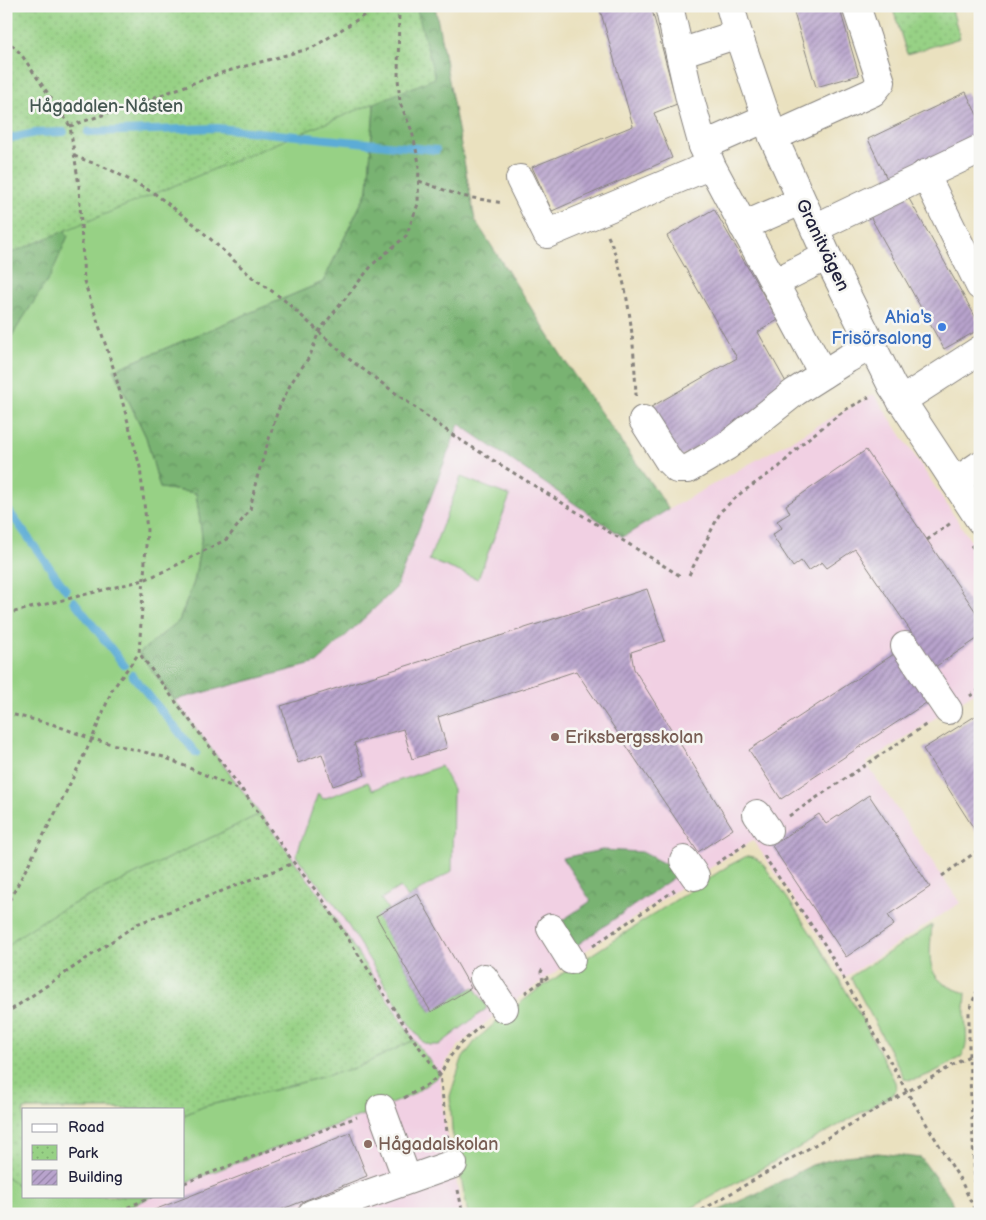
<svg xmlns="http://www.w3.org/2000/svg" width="986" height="1220" viewBox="0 0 986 1220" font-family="'Balsamiq Sans',sans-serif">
<defs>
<pattern id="forest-crowns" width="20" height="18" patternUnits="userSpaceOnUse" patternTransform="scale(1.25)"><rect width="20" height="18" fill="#79b372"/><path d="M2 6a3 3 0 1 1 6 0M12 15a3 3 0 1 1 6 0" fill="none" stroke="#63915f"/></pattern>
<pattern id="park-dots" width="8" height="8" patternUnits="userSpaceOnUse" patternTransform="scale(1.25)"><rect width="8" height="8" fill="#97d185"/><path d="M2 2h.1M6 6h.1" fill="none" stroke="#82b374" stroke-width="1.8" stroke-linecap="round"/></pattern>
<pattern id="building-hatch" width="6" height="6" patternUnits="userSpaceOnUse" patternTransform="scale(1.25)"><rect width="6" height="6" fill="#b8a3cc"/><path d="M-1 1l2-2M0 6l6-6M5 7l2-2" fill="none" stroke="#9584a7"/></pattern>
</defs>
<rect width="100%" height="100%" fill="#f6f6f2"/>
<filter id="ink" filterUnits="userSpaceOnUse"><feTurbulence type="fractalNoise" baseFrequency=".02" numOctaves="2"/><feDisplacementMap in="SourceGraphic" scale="10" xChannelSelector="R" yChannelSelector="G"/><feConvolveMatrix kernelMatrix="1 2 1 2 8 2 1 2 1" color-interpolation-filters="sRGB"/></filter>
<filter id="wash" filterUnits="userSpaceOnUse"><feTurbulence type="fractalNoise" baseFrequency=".0096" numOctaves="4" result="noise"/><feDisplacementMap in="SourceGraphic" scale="20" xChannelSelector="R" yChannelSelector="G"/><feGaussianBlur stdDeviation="1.12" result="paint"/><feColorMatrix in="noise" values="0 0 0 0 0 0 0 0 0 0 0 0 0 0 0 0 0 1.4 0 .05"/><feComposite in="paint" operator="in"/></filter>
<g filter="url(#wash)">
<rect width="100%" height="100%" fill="#eae1bf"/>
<path fill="#f1d0e3" d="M874 394 980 555V689L866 763 960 903 844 978 825 945 753 840 620 927 504 1008 460 1044 449 1058 440 1075 445 1124 463 1214H113L153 1196H184V1183L412 1095 440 1075 414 1040 321 897 175 700 317 663 396 588 459 424 623 537 669 509Z"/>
<g fill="#97d185" stroke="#5c7a60">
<path d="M6 6 378 51 368 189 323 282 114 370 146 437 160 488 196 493 202 536 194 582 179 621 139 653 260 814 55 913 6 949Z"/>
<path d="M461 477 510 496 478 579 429 560Z"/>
<path d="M441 766 453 789 452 871 407 898 400 887 381 899 388 909 377 916 430 1011 474 987 486 1005V1009L439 1045H430L423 1042 409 1024 336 906 296 856 318 793 323 799 368 782 372 790Z"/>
<path d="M747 856 754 857 762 863C813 931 857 1006 895 1082L896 1089 894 1094 681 1214H468L452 1130 450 1096 462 1059 476 1040 502 1017 537 990 728 866Z"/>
<path d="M932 925C929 962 924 981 966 993 966 998 965 1004 965 1009 964 1025 971 1044 961 1057 948 1064 918 1084 905 1079L851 978 853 975Z"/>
<path d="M414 1040 440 1075 412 1095 381 1108 184 1183V1115L205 1106 278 1089 358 1067Z"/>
<path d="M6 1176 21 1187H24V1196H153L113 1214H6Z"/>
</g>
<g fill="url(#forest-crowns)" stroke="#4e6a56">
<path d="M227 6H435L475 220 572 372 669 509 623 537 459 424 396 588 317 663 175 700 139 653 179 621 194 582 202 536 196 493 160 488 146 437 114 370 323 282 368 189 378 51Z"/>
<path d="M54 214 68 236 51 275 6 345V220Z"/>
<path d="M602 850 642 852 671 867 676 876 570 950 554 926 591 901 562 858Z"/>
<path d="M878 1153 921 1158 951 1199 955 1214H711L764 1190 812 1165 844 1156Z"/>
</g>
<g fill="url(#park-dots)" stroke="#5c7a60">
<path d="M6 6H416L435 78 6 255Z"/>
<path d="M892 6H951L960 38 907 54Z"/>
<path d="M260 814 321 897 414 1040 358 1067 278 1089 205 1106 184 1115V1109H24V1187L22 1188 6 1176V949L16 938 55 913Z"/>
</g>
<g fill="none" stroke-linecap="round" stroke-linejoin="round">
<g stroke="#5cacd6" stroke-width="8">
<path d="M88 132 217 128 436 150"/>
<path d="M6 139 35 133 64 132"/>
<path d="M6 507 66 590"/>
<path d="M74 601 124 665"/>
<path d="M132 675 196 753"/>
</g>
</g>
<g id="blocks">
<g fill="url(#building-hatch)">
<path d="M599 6H651L677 104 654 113 672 158 552 211 532 167 633 126Z"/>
<path d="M792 6H839L859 75 816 87Z"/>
<path d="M966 92 980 121V139L889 183 868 139Z"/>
<path d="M903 188 980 325V329L944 349 866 209Z"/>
<path d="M714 209 778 320 758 332 792 393 673 461 644 411 737 358 667 236Z"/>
<path d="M866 450 980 618V637L935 667 855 549 827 568 822 562 808 571 801 561 793 567 772 535 782 528 777 521 790 513 786 505Z"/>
<path d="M647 589 665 641 631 652 634 669 733 829 698 852 576 671 438 717 447 748 412 759 403 729 354 743 365 775 333 786 322 754 298 763 281 706Z"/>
<path d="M900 650 932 699 781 799 749 750Z"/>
<path d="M980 713V834L978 835 923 749Z"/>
<path d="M869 795 930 887 888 915 894 925 846 957 772 846 819 814 826 824Z"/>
<path d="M417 893 471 988 431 1012 376 916Z"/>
<path d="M350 1133 367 1176 270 1214H144Z"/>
</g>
</g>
</g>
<g filter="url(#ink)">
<use href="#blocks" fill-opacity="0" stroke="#86827d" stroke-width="1"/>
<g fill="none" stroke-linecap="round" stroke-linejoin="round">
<g stroke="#86827d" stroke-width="30">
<g id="minor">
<path d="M669 6 690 99 703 146"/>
<path d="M730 6 738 34 773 137 827 256 892 386 980 520"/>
<path d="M680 53 738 34"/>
<path d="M773 137 873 92 881 82 856 6"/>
<path d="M710 162 703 146 766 118"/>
<path d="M925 174 980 286"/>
<path d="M520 179 547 234 711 165 823 374"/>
<path d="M743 226 801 201"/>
<path d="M815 228 980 149"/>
<path d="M774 283 827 256"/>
<path d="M901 401 980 350"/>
<path d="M643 420 669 461 677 469H688L727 446 795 392 847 359 872 345"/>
<path d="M955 482 980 465"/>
<path d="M905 646 948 710"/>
<path d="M757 814 768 830"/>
<path d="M684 860 695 876"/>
<path d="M551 928 571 960"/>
<path d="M484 978 504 1008"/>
<path d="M381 1108 407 1179"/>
<path d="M312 1214 453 1164"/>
</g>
</g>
<g stroke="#86827d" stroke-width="3" stroke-dasharray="4 4" stroke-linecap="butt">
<path d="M6 39 21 54 70 126 79 186 84 281 114 370 140 467 147 530 139 653 243 791 294 863 321 897 414 1040 440 1075 448 1140"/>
<path d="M70 126 147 100 224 72 312 48 363 16 374 6"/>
<path d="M74 156 109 169 154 193 194 224 252 277 283 299 349 359 454 436 682 577"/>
<path d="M419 181 461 196 503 203"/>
<path d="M608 236C630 285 634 343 636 396"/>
<path d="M927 540 951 523"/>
<path d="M971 545 980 557"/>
<path d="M689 575 721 511 741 493 779 467 805 441 845 410 869 397"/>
<path d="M6 614 144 580 169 569 227 539 250 510 256 481 278 410 291 383 310 356 319 331 373 264 406 236 418 204 419 163 412 131 400 103 398 78 399 6"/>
<path d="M970 696 980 689"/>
<path d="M6 713 52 724 92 739 164 757 242 791"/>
<path d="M789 816 927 724"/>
<path d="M764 856 825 945 907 1092 961 1181 977 1214"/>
<path d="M716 864 746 844"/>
<path d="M942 876 980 849"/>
<path d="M6 907 61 802 92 739 112 690 139 653"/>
<path d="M593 946 675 890"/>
<path d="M543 981 541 972 544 966"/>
<path d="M525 993 551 975"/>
<path d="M6 1015 8 1012 137 924 294 863"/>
<path d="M404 1098 427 1085 440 1075 449 1058 460 1044 484 1023"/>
<path d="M184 1183 357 1117"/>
<path d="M458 1190 463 1214"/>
<path d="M976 1208 969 1056V1012L976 993 980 990"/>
<path d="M113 1214 153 1196"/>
<path d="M695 1214 969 1056 980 1055"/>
</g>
<use href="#minor" stroke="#fff" stroke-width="28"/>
</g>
</g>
<circle fill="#3f7fe0" stroke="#f6f6f2" stroke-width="2" cx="942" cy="327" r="5"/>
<g fill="#8d6e63" stroke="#f6f6f2" stroke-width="2">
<circle cx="555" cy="737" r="5"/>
<circle cx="368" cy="1144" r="5"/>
</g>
<g text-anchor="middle" stroke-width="5" stroke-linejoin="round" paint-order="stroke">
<g font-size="18" fill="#455751" stroke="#f6f6f2">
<text x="106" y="112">Hågadalen-Nåsten</text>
</g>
<g font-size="18" fill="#22223b" stroke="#f6f6f2">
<text transform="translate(823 245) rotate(64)" y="6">Granitvägen</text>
</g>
<g font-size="18" fill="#366cbe" stroke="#f6f6f2" text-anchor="end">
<text x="932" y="323">Ahia's<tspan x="932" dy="21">Frisörsalong</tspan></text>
</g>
<g font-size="18" fill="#785e54" stroke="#f6f6f2" text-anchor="start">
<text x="565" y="743">Eriksbergsskolan</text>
<text x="378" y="1150">Hågadalskolan</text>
</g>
</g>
<rect width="986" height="1220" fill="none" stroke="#f6f6f2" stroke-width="25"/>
<rect x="22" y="1108" width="162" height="90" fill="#f6f6f2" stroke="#a1a1a9"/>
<rect x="32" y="1124" width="25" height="8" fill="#ffffff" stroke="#a1a1a9"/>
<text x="68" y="1132" font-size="15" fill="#22223b">Road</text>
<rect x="32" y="1145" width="25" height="15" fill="url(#park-dots)" stroke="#a1a1a9"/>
<text x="68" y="1158" font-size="15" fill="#22223b">Park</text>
<rect x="32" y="1170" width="25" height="15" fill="url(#building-hatch)" stroke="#a1a1a9"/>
<text x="68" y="1182" font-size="15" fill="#22223b">Building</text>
</svg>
